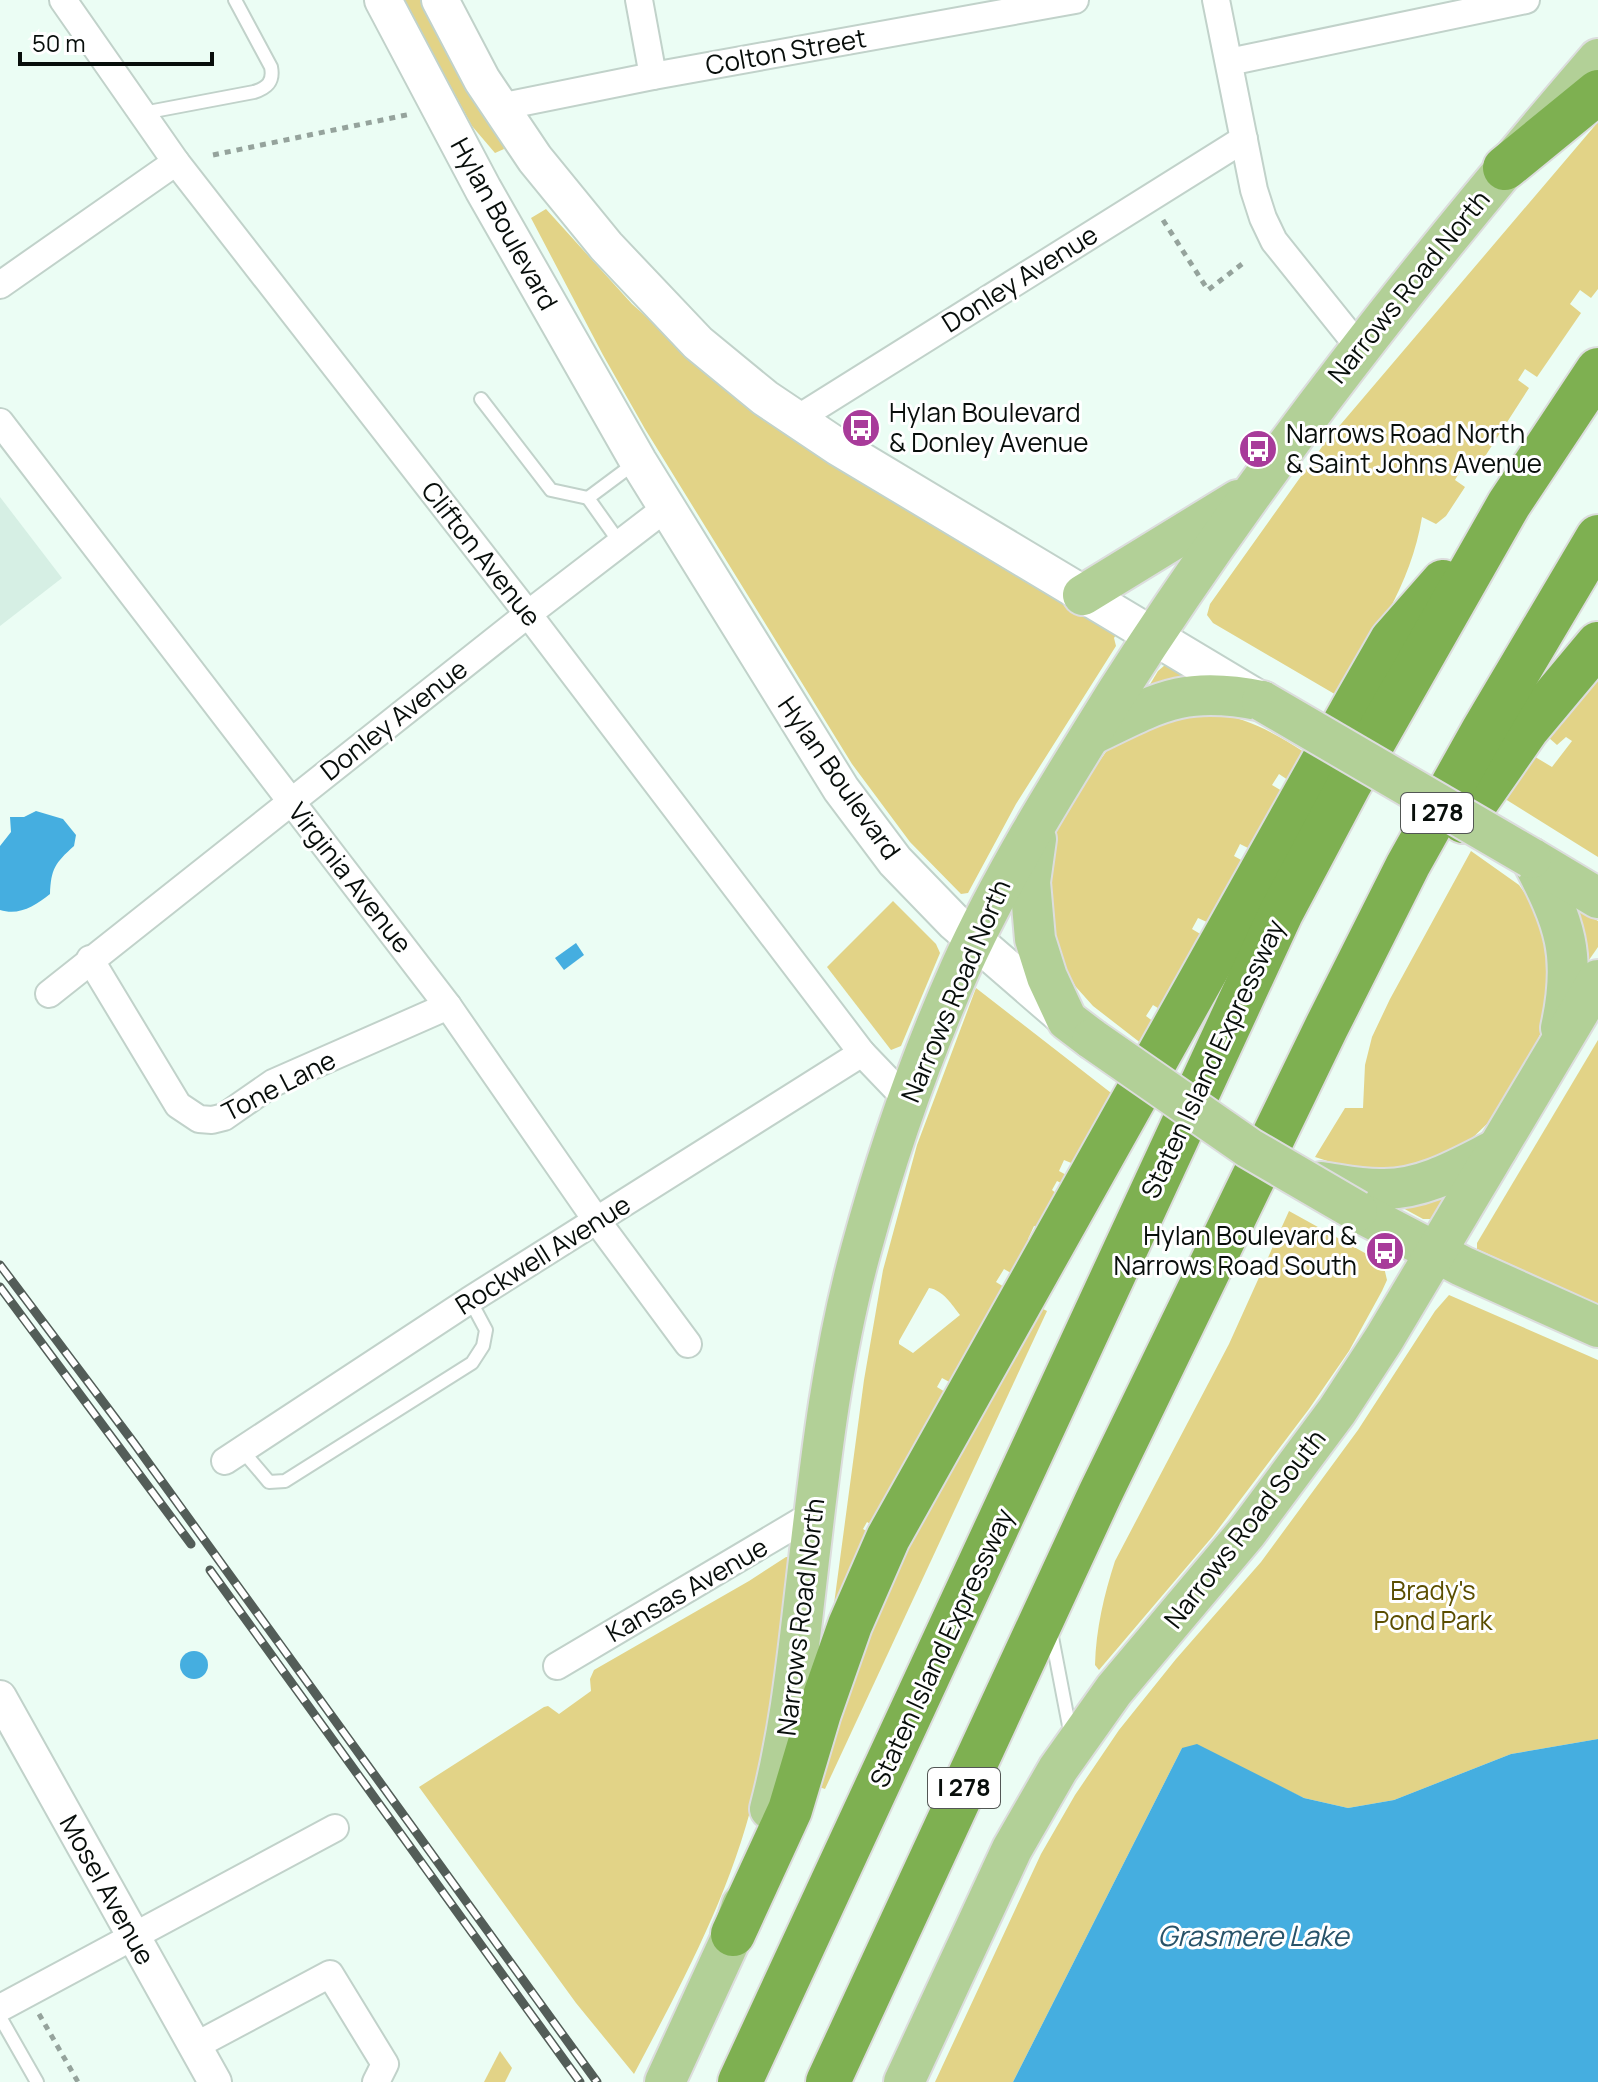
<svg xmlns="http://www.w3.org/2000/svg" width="1598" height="2082" viewBox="0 0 1598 2082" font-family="Manrope,sans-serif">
<rect width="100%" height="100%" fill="#ebfdf4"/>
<path fill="#d6efe4" d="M0 497 62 578 0 626Z"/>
<g fill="#e2d387" fill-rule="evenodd">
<path d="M404 0H429L501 136 504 149 495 153 472 126Z"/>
<path d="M1598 122V289L1591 298 1580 290 1570 304 1581 313 1537 377 1525 369 1518 380 1529 388 1473 475 1462 468 1455 480 1465 487 1446 516 1436 524 1422 517C1411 586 1373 637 1338 696L1213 623 1207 615 1210 604 1324 444Z"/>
<path d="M546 209 632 304 678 345 1117 633 1114 638 1116 646 1016 804 968 893 961 894 910 842 852 764 645 429 603 355 531 218Z"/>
<path d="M1165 665 1192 677 1146 691 1158 671Z"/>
<path d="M1598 674V857L1502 797 1532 755 1552 767 1572 741 1566 737 1557 745 1548 737Z"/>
<path d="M1211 712C1247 718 1273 732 1304 752L1288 780 1279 774 1272 785 1282 791 1250 849 1240 844 1234 856 1243 861 1209 923 1198 918 1192 929 1202 935 1161 1010 1153 1005 1146 1016 1154 1022 1142 1044 1093 1006 1076 987 1061 962 1051 937 1047 870 1055 834 1072 800 1108 749 1169 715Z"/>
<path d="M1471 851 1519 885 1535 908 1549 937 1548 1018 1537 1041 1492 1119 1462 1148 1409 1171 1349 1168 1315 1157 1345 1108H1363L1365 1065 1372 1037 1390 999Z"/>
<path d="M893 901 936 944 940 953 901 1046 891 1050 827 967Z"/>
<path d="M1581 912 1598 921V947L1589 960 1579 913Z"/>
<path d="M976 988 1115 1096 1076 1165 1064 1160 1059 1171 1070 1177 1065 1185 1057 1181 1052 1190 1060 1196 1038 1227 1034 1226 1028 1239 1035 1243 1016 1276 1004 1269 996 1282 1009 1290 955 1385 942 1378 937 1387 950 1395 940 1399 938 1404 943 1407 877 1528 867 1522 863 1529 874 1536 832 1619 864 1380 883 1270 917 1145ZM929 1288C943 1290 952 1305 960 1315L913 1353 899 1344V1341Z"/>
<path d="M1598 1040V1304L1477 1249V1243Z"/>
<path d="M1449 1193 1431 1219H1423L1401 1207Z"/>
<path d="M1289 1211 1383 1263 1387 1280 1382 1291 1349 1351 1309 1409 1213 1536 1099 1670 1095 1665C1096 1629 1104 1595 1115 1561L1229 1344Z"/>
<path d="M1449 1295 1598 1360V1739L1511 1754 1394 1800 1348 1808 1304 1798 1251 1773 1182 1748 1013 2082H935L1041 1854 1075 1795 1119 1730 1176 1659 1261 1562 1358 1430 1435 1311Z"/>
<path d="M1039 1307 1047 1311 825 1789 813 1785 895 1564Z"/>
<path d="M786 1557H792C782 1637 774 1718 754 1796 730 1895 681 1985 634 2074L576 2003 419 1787 544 1707 548 1706 559 1714 591 1691 590 1679 594 1670 749 1581Z"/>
<path d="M500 2051 512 2068 505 2082H484Z"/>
</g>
<g fill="#45aee0">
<path d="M36 811 63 819 76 835 74 846C55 863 51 869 50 894 35 906 19 916 0 910V846L11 832 10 817H24Z"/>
<path d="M576 943 584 955 564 970 555 958Z"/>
<circle cx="194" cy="1665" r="14"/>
<path d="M1598 1739V2082H1013L1182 1748 1197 1744 1304 1798 1348 1808 1394 1800 1511 1754Z"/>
</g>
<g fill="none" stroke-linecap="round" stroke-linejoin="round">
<g stroke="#c1d2ca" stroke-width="16">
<g id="service">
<path d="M143 113 254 92C267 88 274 82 271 67L235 0"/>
<path d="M481 399 551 490 588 498"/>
<path d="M620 543 588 498 635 463"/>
<path d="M241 1449 269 1482 285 1481 472 1363 483 1346 486 1330 470 1300"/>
<path d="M1051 1632 1071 1736"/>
<path d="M0 2017 37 2082"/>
</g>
</g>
<g stroke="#c1d2ca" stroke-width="30">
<g id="minor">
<path d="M63 0 176 162 528 614 862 1053 908 1101"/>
<path d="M639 0 653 76"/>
<path d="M1216 0 1254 190 1263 218 1274 241 1359 347"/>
<path d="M1229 62 1526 0"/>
<path d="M499 107 653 76 1075 0"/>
<path d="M0 285 176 162"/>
<path d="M797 419 1244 139"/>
<path d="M0 422 448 1006 597 1221 688 1344"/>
<path d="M90 959 178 1105 199 1119 212 1120 224 1117 273 1083 448 1006"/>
<path d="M49 994 528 614 666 508"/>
<path d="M225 1461 470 1300 862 1053"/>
<path d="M557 1666 815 1513"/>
<path d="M0 2008 335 1828"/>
<path d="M195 2046 330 1974 385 2064 376 2082"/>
</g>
</g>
<g stroke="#c1d2ca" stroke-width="36">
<path id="tertiary" d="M0 1697 215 2082"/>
</g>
<g stroke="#c1d2ca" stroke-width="40">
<g id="secondary">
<path d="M383 0 483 189 638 461 841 789 895 861 955 923 1067 1020"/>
<path d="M440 0 482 80 535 159 606 246 698 343 765 398 838 447 1260 700"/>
</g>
</g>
<g stroke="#dcdddd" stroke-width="44">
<g id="primary">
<path d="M1083 595 1238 500"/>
<path d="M1091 735C1159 702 1185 685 1262 701"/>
<path d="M1036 839 1030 882 1035 939 1047 977 1067 1020 1092 1039"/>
<path d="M1531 858C1565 923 1577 955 1561 1028"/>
<path d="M1531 858 1598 898"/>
<path d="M1321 1182C1342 1185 1363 1190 1384 1189 1425 1189 1461 1167 1497 1149"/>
<path d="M1357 1211 1462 1266 1598 1327"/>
<path d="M770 1809C788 1741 796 1673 804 1603 818 1484 829 1366 861 1250 887 1154 920 1059 960 969 1004 872 1061 782 1117 692 1260 468 1425 260 1598 59"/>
<path d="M665 2082 733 1934 742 1905"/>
<path d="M904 2082 1012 1849 1058 1769 1114 1690 1247 1532 1337 1411 1384 1339 1598 980"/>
</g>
</g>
<g stroke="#dcdddd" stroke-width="48">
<g id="motorway">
<path d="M1505 168 1598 92"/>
<path d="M1463 821 1527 729 1598 644"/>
<path d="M733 1934 790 1810 819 1713 850 1625 888 1538 1357 701 1392 640 1443 582"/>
<path d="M740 2082 1281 913 1350 783 1509 504 1598 370"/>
<path d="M828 2082 1100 1494 1326 1028 1408 865 1483 731 1598 537"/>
</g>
</g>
<g stroke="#95a39c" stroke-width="5" stroke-dasharray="6 6" stroke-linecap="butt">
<path d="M213 155 411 114"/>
<path d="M1163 220 1208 290 1242 264"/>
<path d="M39 2014 78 2082"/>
</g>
<use href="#service" stroke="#fff" stroke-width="12"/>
<use href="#minor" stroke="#fff" stroke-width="26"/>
<use href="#tertiary" stroke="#fff" stroke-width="32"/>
<use href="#secondary" stroke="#fff" stroke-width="36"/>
<use href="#primary" stroke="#b2d097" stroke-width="40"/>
<use href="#motorway" stroke="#7eb051" stroke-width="44"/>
<g stroke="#535d58" stroke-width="9">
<g id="rail">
<path d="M0 1265 134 1443 597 2082"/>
<path d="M0 1287 191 1544"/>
<path d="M210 1570 580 2082"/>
</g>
</g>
<use href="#rail" stroke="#fff" stroke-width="6" stroke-dasharray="18" stroke-linecap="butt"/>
<g stroke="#dcdddd" stroke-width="44" stroke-linecap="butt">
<g id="primary-bridge">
<path d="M1262 701 1531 858"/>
<path d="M1092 1039 1249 1148 1357 1211"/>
</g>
</g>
<use href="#primary-bridge" stroke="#b2d097" stroke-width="40"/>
</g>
<defs>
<g id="bus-disc" transform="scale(2)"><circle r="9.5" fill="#a83b9a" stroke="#fff"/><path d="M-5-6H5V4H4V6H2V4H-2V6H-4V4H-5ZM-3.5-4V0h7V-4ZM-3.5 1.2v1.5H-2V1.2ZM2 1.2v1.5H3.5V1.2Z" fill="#fff"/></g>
</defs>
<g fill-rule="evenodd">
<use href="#bus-disc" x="861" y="428"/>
<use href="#bus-disc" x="1258" y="449"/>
<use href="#bus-disc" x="1385" y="1251"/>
</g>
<g text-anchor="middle" stroke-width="6" stroke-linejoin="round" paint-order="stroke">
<g fill="#fff" stroke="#525654" stroke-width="2">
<rect x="1401" y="793" width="72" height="40" rx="6"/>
<rect x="928" y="1768" width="72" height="40" rx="6"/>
</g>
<g font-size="24" font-weight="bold" fill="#080e0b">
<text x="1437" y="821">I 278</text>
<text x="964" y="1796">I 278</text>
</g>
<g font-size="26" fill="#080e0b" stroke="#fff">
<text transform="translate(786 52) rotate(-10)" y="9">Colton Street</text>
<text transform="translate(504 224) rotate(61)" y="9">Hylan Boulevard</text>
<text transform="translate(1020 279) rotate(-32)" y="9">Donley Avenue</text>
<text transform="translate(1409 287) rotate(-51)" y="9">Narrows Road North</text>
<text transform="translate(481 554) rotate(52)" y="9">Clifton Avenue</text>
<text transform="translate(394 720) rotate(-38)" y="9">Donley Avenue</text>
<text transform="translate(839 778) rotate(55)" y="9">Hylan Boulevard</text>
<text transform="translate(350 878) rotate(52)" y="9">Virginia Avenue</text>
<text transform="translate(956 991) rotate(-67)" y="9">Narrows Road North</text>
<text transform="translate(1213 1059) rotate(-65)" y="9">Staten Island Expressway</text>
<text transform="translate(279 1086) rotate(-27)" y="9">Tone Lane</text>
<text transform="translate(543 1255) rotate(-32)" y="9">Rockwell Avenue</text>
<text transform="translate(1245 1529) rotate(-52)" y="9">Narrows Road South</text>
<text transform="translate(687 1590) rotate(-30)" y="9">Kansas Avenue</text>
<text transform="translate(801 1617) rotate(-83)" y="9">Narrows Road North</text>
<text transform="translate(942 1648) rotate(-65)" y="9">Staten Island Expressway</text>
<text transform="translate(107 1890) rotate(61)" y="9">Mosel Avenue</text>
</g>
<g font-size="26" fill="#080e0b" stroke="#fff" text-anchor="start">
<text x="889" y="422">Hylan Boulevard<tspan x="889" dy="30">&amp; Donley Avenue</tspan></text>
<text x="1286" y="443">Narrows Road North<tspan x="1286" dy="30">&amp; Saint Johns Avenue</tspan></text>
<text x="1357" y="1245" text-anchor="end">Hylan Boulevard &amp;<tspan x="1357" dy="30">Narrows Road South</tspan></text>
</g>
<g font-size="26" fill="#5b4e00" stroke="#fff">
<text x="1433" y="1600">Brady's<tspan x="1433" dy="30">Pond Park</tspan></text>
</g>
<g font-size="28" font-style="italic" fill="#285369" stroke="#fff">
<text x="1253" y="1946">Grasmere Lake</text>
</g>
</g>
<path d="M20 52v12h192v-12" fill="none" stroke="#080e0b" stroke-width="4"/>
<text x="32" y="52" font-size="24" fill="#080e0b" stroke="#ffffff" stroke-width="6" paint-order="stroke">50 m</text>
</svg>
